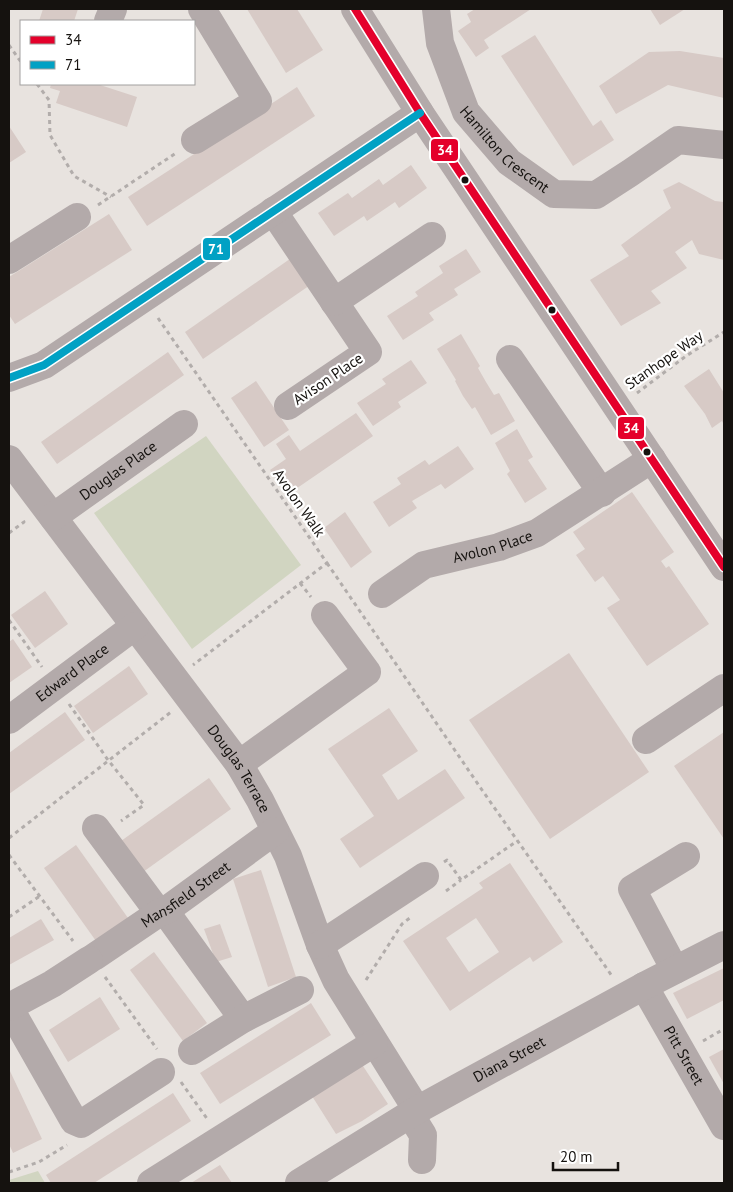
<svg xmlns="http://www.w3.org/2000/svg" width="733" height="1192" viewBox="0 0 733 1192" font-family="'PT Sans',sans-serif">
<rect width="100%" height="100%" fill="#e8e3df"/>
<g fill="#d1d5c1">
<path d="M206 436 301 565 192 649 94 513Z"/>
<path d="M38 1171 45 1183H9V1180Z"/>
</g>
<g fill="#d7cac6" fill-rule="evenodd">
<path d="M43 9H78L74 21H39Z"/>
<path d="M247 9H297L323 50 286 73Z"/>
<path d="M475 9H531L484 40 489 48 476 57 458 31 471 22 467 14Z"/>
<path d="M650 9H685L660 25Z"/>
<path d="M535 35 593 126 601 120 614 140 573 166 501 56Z"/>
<path d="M680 51 724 58V98L668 85 616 114 599 86 649 52Z"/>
<path d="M51 84H97L137 97 127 127 56 103 60 91 50 88Z"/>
<path d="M297 87 315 116 147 226 128 197Z"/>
<path d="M9 126 26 152 9 163Z"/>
<path d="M411 165 427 188 399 208 395 202 367 221 364 216 334 236 318 213 348 193 352 198 379 179 383 185Z"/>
<path d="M679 182 715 201 724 202V260L699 254 692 240 675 252 687 268 651 291 661 303 621 326 590 280 629 256 621 245 671 208 663 190Z"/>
<path d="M109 214 132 250 15 324 9 315V277Z"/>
<path d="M466 249 481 272 454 289 458 295 429 313 434 320 403 340 387 316 418 296 415 292 443 273 439 266Z"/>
<path d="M297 254 316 281 203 359 185 332Z"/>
<path d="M461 334 480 366 478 368 486 382 494 395 499 393 515 421 491 435 475 407 472 409 463 396 455 381 456 380 437 349Z"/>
<path d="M168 352 184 375 57 464 41 442Z"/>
<path d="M411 360 427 383 398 402 401 407 373 426 357 403 386 384 382 379Z"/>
<path d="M709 369 724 393V425L722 421 712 428 705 414 684 386Z"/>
<path d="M256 381 289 430 264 447 231 398Z"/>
<path d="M356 413 373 436 287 495 270 470 286 459 276 444 289 435 300 451Z"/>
<path d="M517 429 533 457 528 460 547 489 525 503 507 474 510 471 495 443Z"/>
<path d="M458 446 474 469 445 489 441 484 412 501 417 508 389 527 373 502 401 484 397 478 425 460 429 465Z"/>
<path d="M632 492 674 552 661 561 666 568 669 566 709 624 647 666 607 608 620 600 603 576 595 582 576 555 585 549 573 532Z"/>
<path d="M345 512 372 552 351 568 324 528Z"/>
<path d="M45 591 68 624 35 648 11 615Z"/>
<path d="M13 639 32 667 9 683V642Z"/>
<path d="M569 653 649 772 550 839 469 720Z"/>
<path d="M129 666 148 694 93 733 74 706Z"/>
<path d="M389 708 418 751 382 775 398 800 445 769 465 798 360 868 340 839 374 816 328 749Z"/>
<path d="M65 712 85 740 9 794V753Z"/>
<path d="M724 732V839L674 766Z"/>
<path d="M209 778 231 809 143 872 121 841Z"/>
<path d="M76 845 128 918 96 941 44 868Z"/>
<path d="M510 863 563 942 533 962 530 957 450 1011 403 941 483 888 479 883ZM476 918 499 952 469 972 446 938Z"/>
<path d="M261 870 296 977 268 987 233 879Z"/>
<path d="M41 919 54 940 9 965V938Z"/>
<path d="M220 924 232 957 216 962 204 929Z"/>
<path d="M154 952 207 1023 183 1041 130 970Z"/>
<path d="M724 968V1000L687 1019 673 993Z"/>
<path d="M100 997 120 1029 68 1062 49 1030Z"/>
<path d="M311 1003 331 1035 220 1104 200 1073Z"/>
<path d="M724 1049V1084L709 1057Z"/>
<path d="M361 1063 388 1104 362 1121 336 1134 312 1096Z"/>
<path d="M9 1069 42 1139 13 1153 9 1144Z"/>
<path d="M173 1093 191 1121 94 1183H51L46 1175Z"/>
<path d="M220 1165 232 1183H191Z"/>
</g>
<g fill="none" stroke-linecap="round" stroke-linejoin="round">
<g stroke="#b2adab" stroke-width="3" stroke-dasharray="4 4" stroke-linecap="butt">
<path d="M9 45 21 62"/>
<path d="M37 84 49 100 50 135 74 176 111 197"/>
<path d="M98 205 176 153"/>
<path d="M158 318 327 563 193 665"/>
<path d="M637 393 686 356 724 332"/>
<path d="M9 533 24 522 23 520"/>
<path d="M327 563 482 790 612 976"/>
<path d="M300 583 311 597"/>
<path d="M9 620 42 667"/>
<path d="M69 704 108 760 144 805 121 821"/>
<path d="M9 838 171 712"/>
<path d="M9 855 73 941"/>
<path d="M444 862 447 860 461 880 517 841"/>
<path d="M446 891 461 880"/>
<path d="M9 917 40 896"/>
<path d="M105 977 157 1049"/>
<path d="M366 980 402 924 411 917"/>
<path d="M703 1041 724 1029"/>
<path d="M181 1082 208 1120"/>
<path d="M9 1172 39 1162 67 1145"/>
</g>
<g stroke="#b3aaaa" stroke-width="28">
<path d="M355 9 420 113 724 567"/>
<path id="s1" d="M436 9 440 43 466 112 509 162 554 194 596 195 630 173 678 140 724 145"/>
<path d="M108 21 113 9"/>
<path d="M195 140 258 101 202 9"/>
<path d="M273 211 368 352 288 406"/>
<path d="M9 260 77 217"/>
<path d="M334 302 432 236"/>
<path d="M510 359 602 493"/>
<path d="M9 378 44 365 420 113"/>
<path id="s2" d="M9 459 239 764 260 800 288 856 320 945 336 980 417 1110"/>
<path id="s3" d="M53 517 184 424"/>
<path id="s4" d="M382 594 424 565 499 547 537 533 652 459"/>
<path id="s5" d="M9 720 135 626"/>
<path d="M646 740 724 688"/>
<path d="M239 764 367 672 325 615"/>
<path d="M96 828 159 913"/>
<path d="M165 911 243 1019"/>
<path d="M320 945 425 876"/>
<path id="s6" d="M94 957 159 913 165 911 275 831"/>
<path d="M675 970 632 889 686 856"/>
<path id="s7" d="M644 986 724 1126"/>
<path d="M9 1007 74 1121 81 1124 161 1072"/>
<path d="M9 1007 52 984 89 960"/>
<path d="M192 1051 243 1019 300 990"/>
<path d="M410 1114 423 1135 422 1160"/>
<path d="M151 1183 374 1043"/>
<path id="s8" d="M299 1183 417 1110 457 1088 644 986 724 945"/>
</g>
<g stroke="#fff" stroke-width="11">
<path id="bus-1" d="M355 9 420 113 724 567"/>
</g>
<g stroke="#fff" stroke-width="11">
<path id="bus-2" d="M9 378 44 365 420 113"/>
</g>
<use href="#bus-1" stroke="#e4002b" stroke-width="8"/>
<use href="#bus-2" stroke="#01a1c4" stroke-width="8"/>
</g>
<g fill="#15120f" stroke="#fff" stroke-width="2">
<circle cx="465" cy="180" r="4.5"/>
<circle cx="552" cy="310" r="4.5"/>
<circle cx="647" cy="452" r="4.5"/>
</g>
<g text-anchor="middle" stroke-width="4.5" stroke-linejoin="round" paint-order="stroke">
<g font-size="15" fill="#15120f" stroke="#fff">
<text dy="5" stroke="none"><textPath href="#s1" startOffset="162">Hamilton Crescent</textPath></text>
<text transform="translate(664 360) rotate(-35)" y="5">Stanhope Way</text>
<text transform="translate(328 379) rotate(-34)" y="5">Avison Place</text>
<text dy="5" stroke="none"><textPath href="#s3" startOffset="80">Douglas Place</textPath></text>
<text transform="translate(299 503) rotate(55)" y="5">Avolon Walk</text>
<text dy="5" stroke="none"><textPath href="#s4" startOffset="122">Avolon Place</textPath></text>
<text dy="5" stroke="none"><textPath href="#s5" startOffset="79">Edward Place</textPath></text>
<text dy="5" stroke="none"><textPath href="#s2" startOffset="386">Douglas Terrace</textPath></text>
<text dy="5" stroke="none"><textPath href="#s6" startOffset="111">Mansfield Street</textPath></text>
<text dy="5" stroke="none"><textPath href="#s7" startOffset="80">Pitt Street</textPath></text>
<text dy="5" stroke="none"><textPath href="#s8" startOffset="244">Diana Street</textPath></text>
</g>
</g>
<g stroke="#fff" stroke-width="2">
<rect x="430" y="138" width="29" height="24" rx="5" fill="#e4002b"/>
<rect x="202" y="237" width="29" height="24" rx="5" fill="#01a1c4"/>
<rect x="617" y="416" width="28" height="24" rx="5" fill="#e4002b"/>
</g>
<g font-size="14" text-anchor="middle" font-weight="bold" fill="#fff">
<text x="445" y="155">34</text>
<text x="216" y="254">71</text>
<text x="631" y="433">34</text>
</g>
<rect width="733" height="1192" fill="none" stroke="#15120f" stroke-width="20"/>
<rect x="20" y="20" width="175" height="65" fill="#ffffff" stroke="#a1a09f"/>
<rect x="30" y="36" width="25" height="8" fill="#e4002b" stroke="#a1a09f"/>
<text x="65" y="45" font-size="15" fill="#15120f">34</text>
<rect x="30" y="61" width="25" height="8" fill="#01a1c4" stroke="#a1a09f"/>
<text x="65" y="70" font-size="15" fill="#15120f">71</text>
<path d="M553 1162v8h65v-8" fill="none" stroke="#15120f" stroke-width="2.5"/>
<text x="560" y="1162" font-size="15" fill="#15120f" stroke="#ffffff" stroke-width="4" paint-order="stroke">20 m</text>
</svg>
